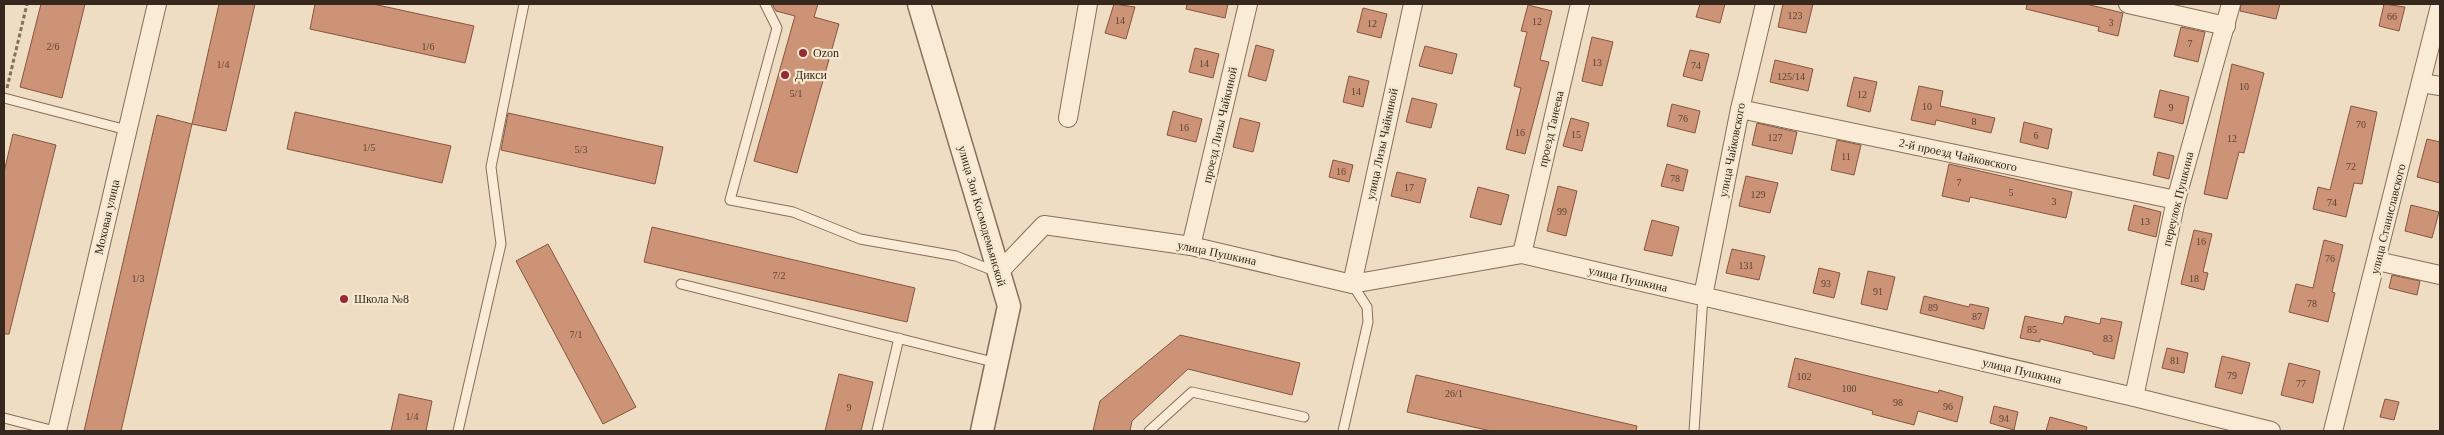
<svg xmlns="http://www.w3.org/2000/svg" width="2444" height="435" viewBox="0 0 2444 435" font-family="Georgia,serif">
<rect width="100%" height="100%" fill="#eeddc2"/>
<g fill="#cc9377" stroke="#87553f">
<path d="M41 4H85L62 98 20 87Z"/>
<path d="M219 4H255L226 131 192 124Z"/>
<path d="M315 4H373L474 26 465 63 310 29Z"/>
<path d="M772 4H818L814 17 839 24 797 173 754 161 795 16 776 11Z"/>
<path d="M1114 4 1135 7 1126 39 1105 33Z"/>
<path d="M1187 4H1228L1225 18 1186 9Z"/>
<path d="M1700 4H1725L1720 23 1696 17Z"/>
<path d="M1783 4H1813L1806 33 1778 27Z"/>
<path d="M2027 4H2086L2123 13 2118 36 2098 31 2099 27 2026 9Z"/>
<path d="M2241 4H2280L2276 19 2240 11Z"/>
<path d="M2384 4 2405 7 2399 31 2379 26Z"/>
<path d="M1528 5 1552 11 1540 60 1549 62 1525 154 1506 149 1521 88 1514 86 1527 32 1521 31Z"/>
<path d="M1363 8 1387 14 1381 38 1357 32Z"/>
<path d="M2181 27 2205 32 2198 62 2174 56Z"/>
<path d="M1592 37 1613 42 1602 86 1582 81Z"/>
<path d="M1256 45 1274 50 1266 81 1248 76Z"/>
<path d="M1425 46 1457 54 1452 74 1419 66Z"/>
<path d="M1195 48 1219 54 1213 78 1189 72Z"/>
<path d="M1690 50 1709 54 1702 81 1683 76Z"/>
<path d="M1775 60 1813 69 1808 91 1770 82Z"/>
<path d="M2232 64 2264 73 2244 153 2239 152 2227 199 2204 194Z"/>
<path d="M1349 76 1369 81 1363 107 1343 102Z"/>
<path d="M1854 77 1877 82 1870 112 1847 106Z"/>
<path d="M1919 86 1943 91 1940 106 1995 118 1991 133 1936 120 1935 125 1911 120Z"/>
<path d="M2160 90 2189 97 2183 124 2154 117Z"/>
<path d="M1412 98 1437 104 1431 128 1406 122Z"/>
<path d="M1672 104 1700 111 1695 133 1667 126Z"/>
<path d="M2351 106 2377 112 2362 184 2354 183 2346 217 2313 209 2318 187 2330 190Z"/>
<path d="M1173 111 1202 119 1196 142 1167 135Z"/>
<path d="M295 112 451 146 442 183 287 149Z"/>
<path d="M508 113 663 147 655 184 501 150Z"/>
<path d="M157 115 192 124 121 431H84Z"/>
<path d="M1240 118 1260 123 1253 152 1233 147Z"/>
<path d="M1571 118 1589 123 1582 151 1563 146Z"/>
<path d="M2024 122 2052 129 2048 149 2020 142Z"/>
<path d="M1757 123 1797 132 1792 154 1752 145Z"/>
<path d="M13 134 56 145 9 334H4V172Z"/>
<path d="M2427 139 2440 142V183L2417 177Z"/>
<path d="M1837 140 1861 145 1854 175 1831 170Z"/>
<path d="M2158 152 2174 156 2169 179 2153 175Z"/>
<path d="M1333 160 1353 165 1349 182 1329 177Z"/>
<path d="M1667 164 1688 170 1683 191 1661 186Z"/>
<path d="M1949 164 2072 192 2066 218 1970 197 1969 202 1942 196Z"/>
<path d="M1397 172 1426 179 1420 203 1391 196Z"/>
<path d="M1746 176 1778 183 1770 213 1739 206Z"/>
<path d="M1558 186 1577 191 1566 236 1547 231Z"/>
<path d="M1478 187 1509 195 1501 225 1470 217Z"/>
<path d="M2134 205 2161 212 2156 237 2128 230Z"/>
<path d="M2411 205 2439 212 2432 238 2405 231Z"/>
<path d="M1652 220 1679 227 1672 256 1644 250Z"/>
<path d="M652 227 915 288 907 322 644 262Z"/>
<path d="M2194 230 2212 234 2203 272 2208 273 2204 290 2181 284Z"/>
<path d="M2324 240 2343 245 2332 292 2335 293 2328 322 2289 312 2296 284 2313 288Z"/>
<path d="M548 244 636 407 603 424 516 261Z"/>
<path d="M1732 249 1765 256 1759 280 1726 273Z"/>
<path d="M1819 268 1840 273 1834 298 1813 293Z"/>
<path d="M1868 271 1895 277 1887 310 1861 304Z"/>
<path d="M2392 275 2420 281 2417 295 2389 288Z"/>
<path d="M1924 296 1969 307 1970 304 1989 308 1984 329 1920 313Z"/>
<path d="M2025 316 2063 324 2065 316 2100 324 2101 318 2122 322 2114 359 2093 354V352L2040 339V342L2020 338Z"/>
<path d="M1180 335 1300 363 1292 395 1188 369 1132 421 1130 431H1093L1100 401Z"/>
<path d="M2167 348 2188 353 2184 373 2162 368Z"/>
<path d="M2222 356 2250 363 2242 394 2215 387Z"/>
<path d="M1795 358 1938 393 1939 390 1963 397 1957 422 1918 411 1914 425 1872 414 1873 411 1788 387Z"/>
<path d="M2289 363 2320 371 2313 403 2281 395Z"/>
<path d="M839 374 873 382 861 431H825Z"/>
<path d="M1416 375 1637 426 1636 431H1491L1407 412Z"/>
<path d="M399 394 432 401 426 431H391Z"/>
<path d="M2385 399 2399 402 2394 420 2380 417Z"/>
<path d="M1994 406 2018 412 2014 430 1990 423Z"/>
<path d="M2050 417 2087 427 2086 431H2046Z"/>
</g>
<g fill="none" stroke-linecap="round" stroke-linejoin="round">
<g stroke="#876e59" stroke-width="11">
<g id="service">
<path d="M765 4 777 28 730 200 793 212 860 239 956 256 997 272"/>
<path d="M4 98 127 130"/>
<path d="M681 284 997 363"/>
<path d="M4 418 55 431"/>
<path d="M458 431 501 244 491 167 524 4"/>
<path d="M877 431 899 338"/>
<path d="M1149 431 1192 392 1304 417"/>
<path d="M1343 431 1368 322 1367 307 1352 284"/>
<path d="M1694 431 1703 296"/>
</g>
</g>
<g stroke="#876e59" stroke-width="20">
<g id="minor">
<path d="M2128 4 2226 26"/>
<path d="M2421 83 2440 86"/>
<path d="M1740 109 2176 200"/>
<path d="M1068 118 1088 4"/>
<path d="M1191 246 1248 4"/>
<path d="M1522 254 1580 4"/>
<path d="M2377 261 2440 275"/>
<path d="M999 272 1044 225 1191 246 1352 284 1522 254 2134 397 2271 431"/>
<path d="M1352 284 1413 4"/>
<path d="M1703 296 1740 109 1765 4"/>
<path d="M2134 397 2176 200 2231 4"/>
<path d="M57 431 157 4"/>
<path d="M2333 431 2440 6"/>
</g>
</g>
<g stroke="#876e59" stroke-width="25">
<path id="tertiary" d="M919 4 1009 306 982 431"/>
</g>
<path stroke="#876e59" stroke-width="3" stroke-dasharray="4 2.5" stroke-linecap="butt" d="M7 88 27 4"/>
<use href="#service" stroke="#f9ebd5" stroke-width="9"/>
<use href="#minor" stroke="#f9ebd5" stroke-width="18"/>
<use href="#tertiary" stroke="#f9ebd5" stroke-width="22"/>
</g>
<g fill="#962933" stroke="#f5e8d1" stroke-width="2">
<circle cx="803" cy="53" r="5"/>
<circle cx="785" cy="75" r="5"/>
<circle cx="344" cy="299" r="5"/>
</g>
<g text-anchor="middle" stroke-width="4.5" stroke-linejoin="round" paint-order="stroke">
<g font-size="10" fill="#5c4334">
<text x="1795" y="19">123</text>
<text x="2392" y="20">66</text>
<text x="1120" y="24">14</text>
<text x="1537" y="25">12</text>
<text x="2111" y="26">3</text>
<text x="1372" y="27">12</text>
<text x="2190" y="47">7</text>
<text x="53" y="50">2/6</text>
<text x="428" y="50">1/6</text>
<text x="1597" y="66">13</text>
<text x="1204" y="67">14</text>
<text x="223" y="68">1/4</text>
<text x="1696" y="69">74</text>
<text x="1791" y="80">125/14</text>
<text x="2244" y="90">10</text>
<text x="1356" y="95">14</text>
<text x="796" y="97">5/1</text>
<text x="1862" y="98">12</text>
<text x="1927" y="110">10</text>
<text x="2171" y="111">9</text>
<text x="1683" y="122">76</text>
<text x="1974" y="125">8</text>
<text x="2361" y="128">70</text>
<text x="1184" y="131">16</text>
<text x="1520" y="136">16</text>
<text x="1576" y="138">15</text>
<text x="2036" y="139">6</text>
<text x="1775" y="141">127</text>
<text x="2232" y="142">12</text>
<text x="369" y="151">1/5</text>
<text x="581" y="153">5/3</text>
<text x="1846" y="160">11</text>
<text x="2351" y="170">72</text>
<text x="1341" y="175">16</text>
<text x="1675" y="182">78</text>
<text x="1959" y="186">7</text>
<text x="1409" y="191">17</text>
<text x="2011" y="196">5</text>
<text x="1758" y="198">129</text>
<text x="2054" y="205">3</text>
<text x="2332" y="206">74</text>
<text x="1562" y="215">99</text>
<text x="2145" y="225">13</text>
<text x="2201" y="245">16</text>
<text x="2330" y="262">76</text>
<text x="1746" y="269">131</text>
<text x="779" y="279">7/2</text>
<text x="138" y="282">1/3</text>
<text x="2194" y="282">18</text>
<text x="1826" y="287">93</text>
<text x="1878" y="295">91</text>
<text x="2312" y="307">78</text>
<text x="1933" y="311">89</text>
<text x="1977" y="320">87</text>
<text x="2032" y="333">85</text>
<text x="576" y="338">7/1</text>
<text x="2108" y="342">83</text>
<text x="2175" y="364">81</text>
<text x="2232" y="379">79</text>
<text x="1804" y="380">102</text>
<text x="2301" y="387">77</text>
<text x="1849" y="392">100</text>
<text x="1454" y="397">26/1</text>
<text x="1898" y="406">98</text>
<text x="1948" y="410">96</text>
<text x="849" y="411">9</text>
<text x="412" y="420">1/4</text>
<text x="2004" y="422">94</text>
</g>
<g font-size="12" fill="#37281d" stroke="#f5e8d1" text-anchor="start">
<text x="813" y="57">Ozon</text>
<text x="795" y="79">Дикси</text>
<text x="354" y="303">Школа №8</text>
</g>
<g font-size="12" fill="#37281d" stroke="#f5e8d1">
<text transform="translate(1220 125) rotate(-77)" y="4">проезд Лизы Чайкиной</text>
<text transform="translate(1551 129) rotate(-77)" y="4">проезд Танеева</text>
<text transform="translate(1382 144) rotate(-78)" y="4">улица Лизы Чайкиной</text>
<text transform="translate(1732 150) rotate(-79)" y="4">улица Чайковского</text>
<text transform="translate(1958 155) rotate(12)" y="4">2-й проезд Чайковского</text>
<text transform="translate(2178 199) rotate(-76)" y="4">переулок Пушкина</text>
<text transform="translate(982 216) rotate(74)" y="4">улица Зои Космодемьянской</text>
<text transform="translate(107 217) rotate(-77)" y="4">Моховая улица</text>
<text transform="translate(2388 219) rotate(-76)" y="4">улица Станиславского</text>
<text transform="translate(1217 253) rotate(12)" y="4">улица Пушкина</text>
<text transform="translate(1628 279) rotate(13)" y="4">улица Пушкина</text>
<text transform="translate(2022 371) rotate(13)" y="4">улица Пушкина</text>
</g>
</g>
<rect width="2444" height="435" fill="none" stroke="#37281d" stroke-width="10"/>
</svg>
